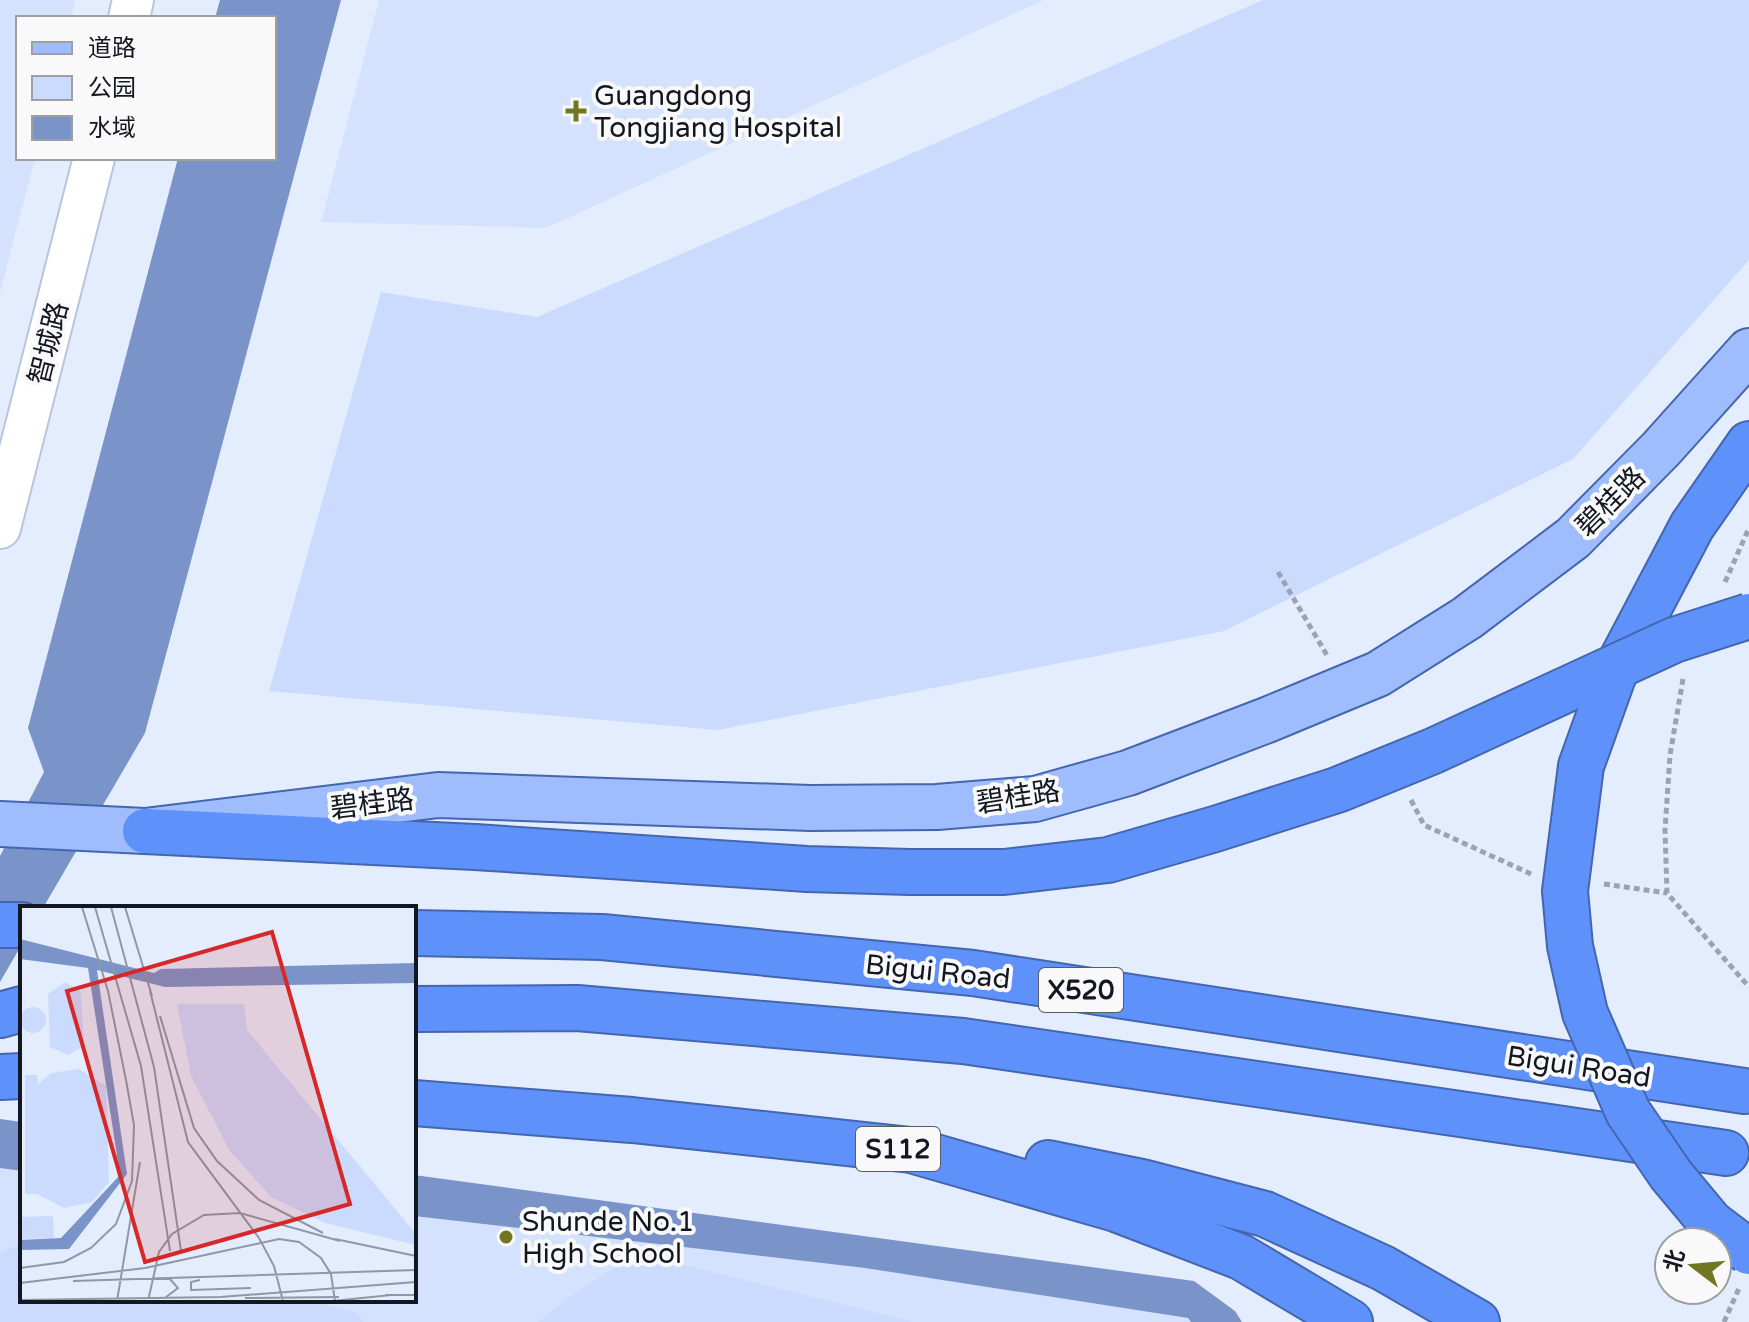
<svg xmlns="http://www.w3.org/2000/svg" width="1749" height="1322" viewBox="0 0 1749 1322" font-family="'Varela Round','Noto Sans SC',sans-serif">
<rect width="100%" height="100%" fill="#e4edfe"/>
<g fill="#d4e2fe">
<path d="M0 0H75L71 18H18V158H35L0 293Z"/>
<path d="M379 0H1044L546 228 321 222Z"/>
<path d="M0 1168 22 1171V1300H414V1216L865 1268 1189 1318 1191 1322H0Z"/>
</g>
<g fill="#cadbfe">
<path d="M1263 0H1749V260L1573 459 1224 631 718 730 269 691 381 292 537 317Z"/>
<path d="M22 1243V1300H304L356 1312 363 1322H0V1253Z"/>
<path d="M636 1253 913 1322H538L567 1299Z"/>
</g>
<g fill="#7a94c9">
<path d="M220 0H341L145 733 43 908H22V944L0 982V856L44 772 28 728 178 158H274V18H215Z"/>
<path d="M0 1119 22 1122V1171L0 1168Z"/>
<path d="M414 1175 1194 1281 1235 1311 1242 1322H1191L1188 1318 865 1268 414 1216Z"/>
</g>
<g fill="none" stroke-linecap="round" stroke-linejoin="round">
<g stroke="#b7c5e1" stroke-width="44">
<g id="minor">
<path d="M129 18 133 0"/>
<path d="M0 528 94 158"/>
</g>
</g>
<g stroke="#4466af" stroke-width="48">
<path id="major" d="M0 824 145 831 438 795 810 808 937 807 1035 799 1128 773 1267 720 1378 674 1467 618 1573 538 1661 449 1749 351"/>
</g>
<g stroke="#4466af" stroke-width="48">
<g id="highway">
<path d="M1614 674 1692 526 1749 444"/>
<path d="M145 831 475 847"/>
<path d="M0 925H22"/>
<path d="M414 933 602 937 973 973 1744 1091"/>
<path d="M414 1009 577 1008 963 1041 1726 1153"/>
<path d="M0 1015 22 1009"/>
<path d="M0 1077 22 1076"/>
<path d="M414 1103 632 1120 911 1150 1116 1209 1241 1257 1350 1322"/>
<path d="M1048 1163 1142 1182 1265 1214 1383 1268 1477 1322"/>
</g>
</g>
<g stroke="#9ba3b2" stroke-width="5" stroke-dasharray="6 4" stroke-linecap="butt">
<path d="M1278 572 1328 657"/>
<path d="M1725 582 1749 528"/>
<path d="M1683 679 1670 755 1665 830 1667 893 1749 987"/>
<path d="M1411 800 1424 825 1531 874"/>
<path d="M1604 884 1667 893"/>
<path d="M1724 1322 1740 1286"/>
</g>
<use href="#minor" stroke="#fff" stroke-width="40"/>
<use href="#major" stroke="#9fbdfd" stroke-width="44"/>
<use href="#highway" stroke="#5f91fb" stroke-width="44"/>
<g stroke="#4466af" stroke-width="48" stroke-linecap="butt">
<g id="highway-bridge">
<path d="M1614 674 1581 766 1565 891 1570 946 1585 1013 1628 1112 1671 1175 1711 1223 1749 1252"/>
<path d="M475 847 807 869 910 872H1004L1108 860 1215 829 1337 790 1433 751 1674 640 1749 616"/>
</g>
</g>
<use href="#highway-bridge" stroke="#5f91fb" stroke-width="44"/>
</g>
<g fill="#707720" stroke="#f9f9f9" stroke-width="3">
<path d="M572 99h8v8h8v8h-8v8h-8v-8h-8v-8h8z"/>
<circle cx="506" cy="1237" r="8"/>
</g>
<g text-anchor="middle" stroke-width="8" stroke-linejoin="round" paint-order="stroke">
<g fill="#f9f9f9" stroke="#575b62" stroke-width="2">
<rect x="1039" y="968" width="84" height="44" rx="6"/>
<rect x="856" y="1127" width="84" height="44" rx="6"/>
</g>
<g font-size="26" font-weight="bold" fill="#121721">
<text x="1081" y="999">X520</text>
<text x="898" y="1158">S112</text>
</g>
<g font-size="28" fill="#121721" stroke="#f9f9f9" text-anchor="start">
<text x="594" y="105">Guangdong<tspan x="594" dy="32">Tongjiang Hospital</tspan></text>
<text x="522" y="1231">Shunde No.1<tspan x="522" dy="32">High School</tspan></text>
</g>
<g font-size="28" fill="#121721" stroke="#f9f9f9">
<text transform="translate(48 343) rotate(-76)" y="10">智城路</text>
<text transform="translate(1610 501) rotate(-45)" y="10">碧桂路</text>
<text transform="translate(1018 796) rotate(-9)" y="10">碧桂路</text>
<text transform="translate(372 803) rotate(-7)" y="10">碧桂路</text>
<text transform="translate(938 971) rotate(6)" y="10">Bigui Road</text>
<text transform="translate(1579 1066) rotate(9)" y="10">Bigui Road</text>
</g>
</g>
<g transform="translate(20 906)">
<rect width="396" height="396" fill="#e4edfe"/>
<path d="M45 76 61 86 64 140 48 149 30 141 28 88ZM157 98H224L227 124 396 328V339L305 317 251 291 209 244 171 170ZM0 114a13 13 0 1 1 26 0a13 13 0 1 1-26 0ZM59 163 86 180 89 276 72 296 44 302 17 288H5V169H17L18 178 31 167ZM33 310 34 332 0 333V311Z" fill="#cadbfe"/>
<path d="M0 33 134 67 141 63 396 57V77L145 81 77 64 107 268 49 343 0 344V334L41 332 100 269 68 62 0 53Z" fill="#7a94c9"/>
<path fill="none" stroke="#9097a6" stroke-width="2" d="M75 1 121 160 150 345M91 1 134 161 161 345M105 1 132 90M130 85 168 236 239 332 254 360 263 395M140 110 174 222 197 255 239 294 303 327M315 333 396 350M0 362 44 356 71 342 96 318 112 275 114 219 106 174 88 85 62 1M180 374 171 376V384L231 382M53 375 396 364M0 377 125 362 259 333 279 336 301 352 311 368 315 395M365 389H396M146 391 158 382 149 372M225 392 319 391M0 394 200 391 396 376M97 395 120 256M128 395 139 346 152 328 184 309 220 307 320 335M313 395 371 389"/>
<path fill="#d62828" fill-opacity="0.15" stroke="#d62828" stroke-width="4" d="M252 26 330 298 125 356 47 85Z"/>
<rect width="396" height="396" fill="none" stroke="#121721" stroke-width="4"/>
</g>
<rect x="16" y="16" width="260" height="144" fill="#f9f9f9" stroke="#9d9fa3" stroke-width="2"/>
<rect x="32" y="42" width="40" height="12" fill="#9fbdfd" stroke="#9d9fa3" stroke-width="2"/>
<text x="88" y="56" font-size="24" fill="#121721">道路</text>
<rect x="32" y="76" width="40" height="24" fill="#cadbfe" stroke="#9d9fa3" stroke-width="2"/>
<text x="88" y="96" font-size="24" fill="#121721">公园</text>
<rect x="32" y="116" width="40" height="24" fill="#7a94c9" stroke="#9d9fa3" stroke-width="2"/>
<text x="88" y="136" font-size="24" fill="#121721">水域</text>
<g transform="translate(1693 1266) rotate(286)"><circle r="38" fill="#f9f9f9" stroke="#9d9fa3" stroke-width="2"/>
<path d="M0-6L14 30L0 20L-14 30Z" fill="#707720"/>
<text y="-12" font-size="22" font-weight="bold" text-anchor="middle" fill="#121721">北</text>
</g>
</svg>
